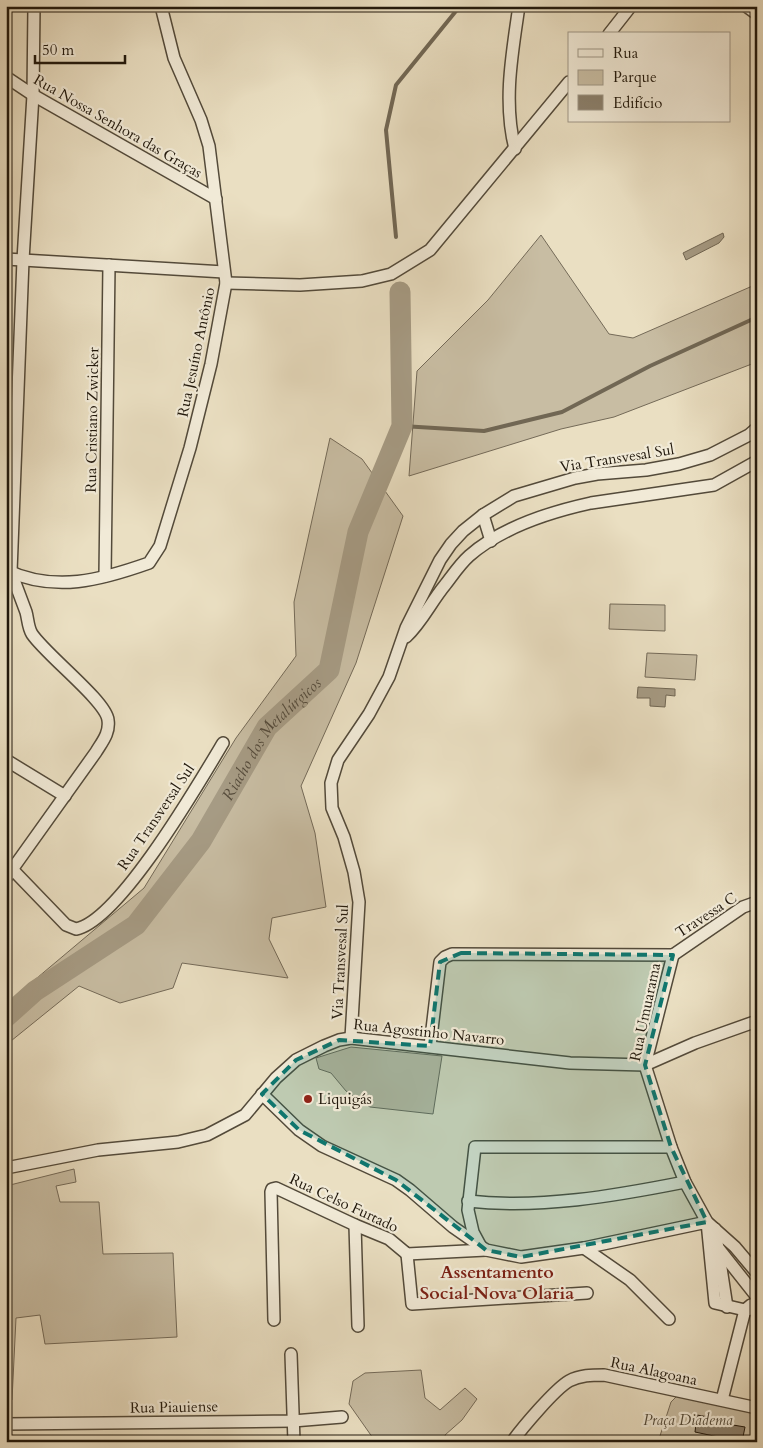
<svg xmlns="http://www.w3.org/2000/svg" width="763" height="1448" viewBox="0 0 763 1448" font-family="Cardo,serif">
<rect width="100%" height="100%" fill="#eadfc2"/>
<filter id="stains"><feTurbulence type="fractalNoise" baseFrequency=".004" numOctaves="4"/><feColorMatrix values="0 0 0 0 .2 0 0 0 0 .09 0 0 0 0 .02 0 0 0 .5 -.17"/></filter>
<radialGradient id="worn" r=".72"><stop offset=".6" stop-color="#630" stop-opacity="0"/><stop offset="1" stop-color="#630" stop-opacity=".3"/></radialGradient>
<g fill="#c8bda3" stroke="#746a58">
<path d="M541 235 609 334 633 338 757 284V362L614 417 561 429 409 476 417 371 488 300Z"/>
<path d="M330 438 362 459 403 516 356 663 301 786 315 833 326 907 272 918 269 939 288 978 182 963 173 988 120 1003 79 986 6 1045V1004L144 888 236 738 296 656 294 602Z"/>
<path d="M610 604 665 605V631L609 629Z"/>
<path d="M647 653 697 655 695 680 645 677Z"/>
<path d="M351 1047 442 1056 433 1114 370 1107 346 1091 331 1073 319 1069 316 1058Z"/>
<path d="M74 1169 76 1182 56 1186 60 1202H99L103 1254 173 1253 177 1337 45 1344 40 1315 16 1318 12 1400 7 1402 6 1186Z"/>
<path d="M421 1370 425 1398 440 1410 465 1388 477 1399 462 1420 445 1435 446 1442 375 1441 349 1404 353 1381 365 1373Z"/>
<path d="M677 1396 734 1407 757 1414V1442H658L671 1402Z"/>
</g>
<g fill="#a69b84" stroke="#716754">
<path d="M723 233 724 237 719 243 686 260 683 253Z"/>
<path d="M638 687 675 689V696L666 695 665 707 650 706V698H637Z"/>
</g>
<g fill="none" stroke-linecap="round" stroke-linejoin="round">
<g stroke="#716754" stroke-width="4">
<path d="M396 237 386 130 396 85 456 11 457 6"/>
<path d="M402 426 484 431 562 412 650 366 753 319"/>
</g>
<path stroke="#a69b84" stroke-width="21" id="s1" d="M6 1017 35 991 136 925 201 841 267 727 329 670 358 532 402 426 400 292"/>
</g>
<path fill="#8a7f6b" stroke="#21180c" d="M697 1415 714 1418 715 1422 745 1427 742 1442 695 1432Z"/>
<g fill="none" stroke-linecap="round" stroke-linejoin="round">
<g stroke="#534a3a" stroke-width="14">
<g id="minor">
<path d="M746 6 757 14"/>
<path d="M609 34 631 6"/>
<path d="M6 77 33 95 216 199"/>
<path d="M515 149C503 102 512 54 519 6"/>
<path d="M6 259 224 272"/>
<path d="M226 283 300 285 362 281 391 274 430 250 569 82"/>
<path d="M483 515 491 541"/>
<path d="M6 570C55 593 101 580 149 563L160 546 190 448 211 364 226 283 209 146 201 120 174 58 161 6"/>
<path d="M105 576 109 265"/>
<path d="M406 637C422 622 431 602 445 585 452 576 460 564 469 556 502 527 550 512 591 503L714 485 757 461"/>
<path d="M6 760 65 796"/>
<path d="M8 867 12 869 66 925 76 929C119 921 199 783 223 743"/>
<path d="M6 878 96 752C102 742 110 733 108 720 106 701 46 655 32 634 28 628 28 619 26 612 21 599 16 585 11 572L23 260 33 95 34 6"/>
<path d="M673 955 645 1065 671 1147 685 1182 707 1222 735 1247 757 1273"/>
<path d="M673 955 743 907 757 902"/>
<path d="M351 1038 359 902 354 872 344 837 332 808 331 783 338 760 369 714 389 677 406 628 440 560 451 544 463 531 483 515 514 496 575 478 597 474 646 470 679 464 710 455 749 435 757 428"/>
<path d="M430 1046 440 962 445 957 452 954 673 955"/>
<path d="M262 1094 299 1130 322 1146 396 1180 410 1190 453 1227 486 1250 521 1257 584 1248 707 1222 715 1303 745 1310 757 1308"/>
<path d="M6 1168 98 1150 178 1142 207 1135 245 1115 276 1078 296 1060 324 1046 339 1040 351 1038 570 1063 645 1065 695 1043 757 1021"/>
<path d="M468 1201C540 1209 614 1196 685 1182"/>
<path d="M355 1225 358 1326"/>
<path d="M715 1229 727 1307"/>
<path d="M480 1245 473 1232 468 1210 475 1147H671"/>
<path d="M584 1248 630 1280 669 1319"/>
<path d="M719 1249 757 1297"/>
<path d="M407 1254 412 1304 587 1293"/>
<path d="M274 1320 271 1192 272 1189 276 1188 355 1225 389 1239 407 1254 486 1250"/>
<path d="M291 1354 294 1442"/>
<path d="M722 1400 745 1310 751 1305"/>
<path d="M6 1424 293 1421 342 1417"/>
<path d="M512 1442C522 1428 555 1389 569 1381 580 1375 592 1375 604 1375L757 1408"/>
</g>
</g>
<use href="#minor" stroke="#f1ead7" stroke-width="11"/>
</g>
<path fill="#0f766e" fill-opacity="0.2" stroke="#0f766e" stroke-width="4" stroke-dasharray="10 6" stroke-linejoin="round" d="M461 953 673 955 645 1065 671 1147 707 1222 521 1257 486 1250 396 1180 299 1130 262 1094 296 1060 339 1040 430 1046 440 962Z"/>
<circle fill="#8f2418" stroke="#f1ead7" stroke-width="2" cx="308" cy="1099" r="5"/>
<g text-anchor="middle" stroke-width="4.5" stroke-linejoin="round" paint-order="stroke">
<g font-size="15" fill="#21180c" stroke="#f1ead7">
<text transform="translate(118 126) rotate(30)" y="5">Rua Nossa Senhora das Graças</text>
<text transform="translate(196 352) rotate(-78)" y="5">Rua Jesuíno Antônio</text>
<text transform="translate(92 420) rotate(-89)" y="5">Rua Cristiano Zwicker</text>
<text transform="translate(617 458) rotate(-9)" y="5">Via Transvesal Sul</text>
<text transform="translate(156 817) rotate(-56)" y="5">Rua Transversal Sul</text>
<text transform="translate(706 915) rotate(-33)" y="5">Travessa C</text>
<text transform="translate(340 962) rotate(-87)" y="5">Via Transvesal Sul</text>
<text transform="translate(645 1012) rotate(-78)" y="5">Rua Umuarama</text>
<text transform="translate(429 1032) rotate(6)" y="5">Rua Agostinho Navarro</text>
<text transform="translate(344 1203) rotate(25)" y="5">Rua Celso Furtado</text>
<text transform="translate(654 1371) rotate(12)" y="5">Rua Alagoana</text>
<text transform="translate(174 1407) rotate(-1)" y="5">Rua Piauiense</text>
</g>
<g font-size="15" fill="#21180c" stroke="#f1ead7" text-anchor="start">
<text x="318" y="1104">Liquigás</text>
</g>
<g font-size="15" font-style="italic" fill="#534a39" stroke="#f1ead7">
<text x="688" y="1425">Praça Diadema</text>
</g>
<g font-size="16" font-style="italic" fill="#564c3c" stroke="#f1ead7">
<text dy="6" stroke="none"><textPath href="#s1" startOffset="391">Riacho dos Metalúrgicos</textPath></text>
</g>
<g font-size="18" font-weight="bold" fill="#7a1f14" stroke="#f1ead7">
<text x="497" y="1278">Assentamento<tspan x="497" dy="21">Social Nova Olaria</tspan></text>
</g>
</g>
<rect width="763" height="1448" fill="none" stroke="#eadfc2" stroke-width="25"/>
<rect x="8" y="8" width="748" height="1433" fill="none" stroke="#21180c" stroke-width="2.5"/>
<rect x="12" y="12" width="738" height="1423" fill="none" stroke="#21180c"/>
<rect x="568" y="32" width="162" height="90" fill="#f1ead7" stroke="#9e9686"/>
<rect x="578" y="49" width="25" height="8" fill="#f1ead7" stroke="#9e9686"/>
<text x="613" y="58" font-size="15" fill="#21180c">Rua</text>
<rect x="578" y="70" width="25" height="15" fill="#c8bda3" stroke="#9e9686"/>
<text x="613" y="82" font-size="15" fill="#21180c">Parque</text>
<rect x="578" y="95" width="25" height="15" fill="#8a7f6b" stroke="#9e9686"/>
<text x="613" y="108" font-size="15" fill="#21180c">Edifício</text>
<path d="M35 55v8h90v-8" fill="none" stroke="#21180c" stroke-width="2.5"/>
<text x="42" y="55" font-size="15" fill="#21180c" stroke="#f1ead7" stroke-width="4" paint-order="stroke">50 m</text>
<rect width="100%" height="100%" filter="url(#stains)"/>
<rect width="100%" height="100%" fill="url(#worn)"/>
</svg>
